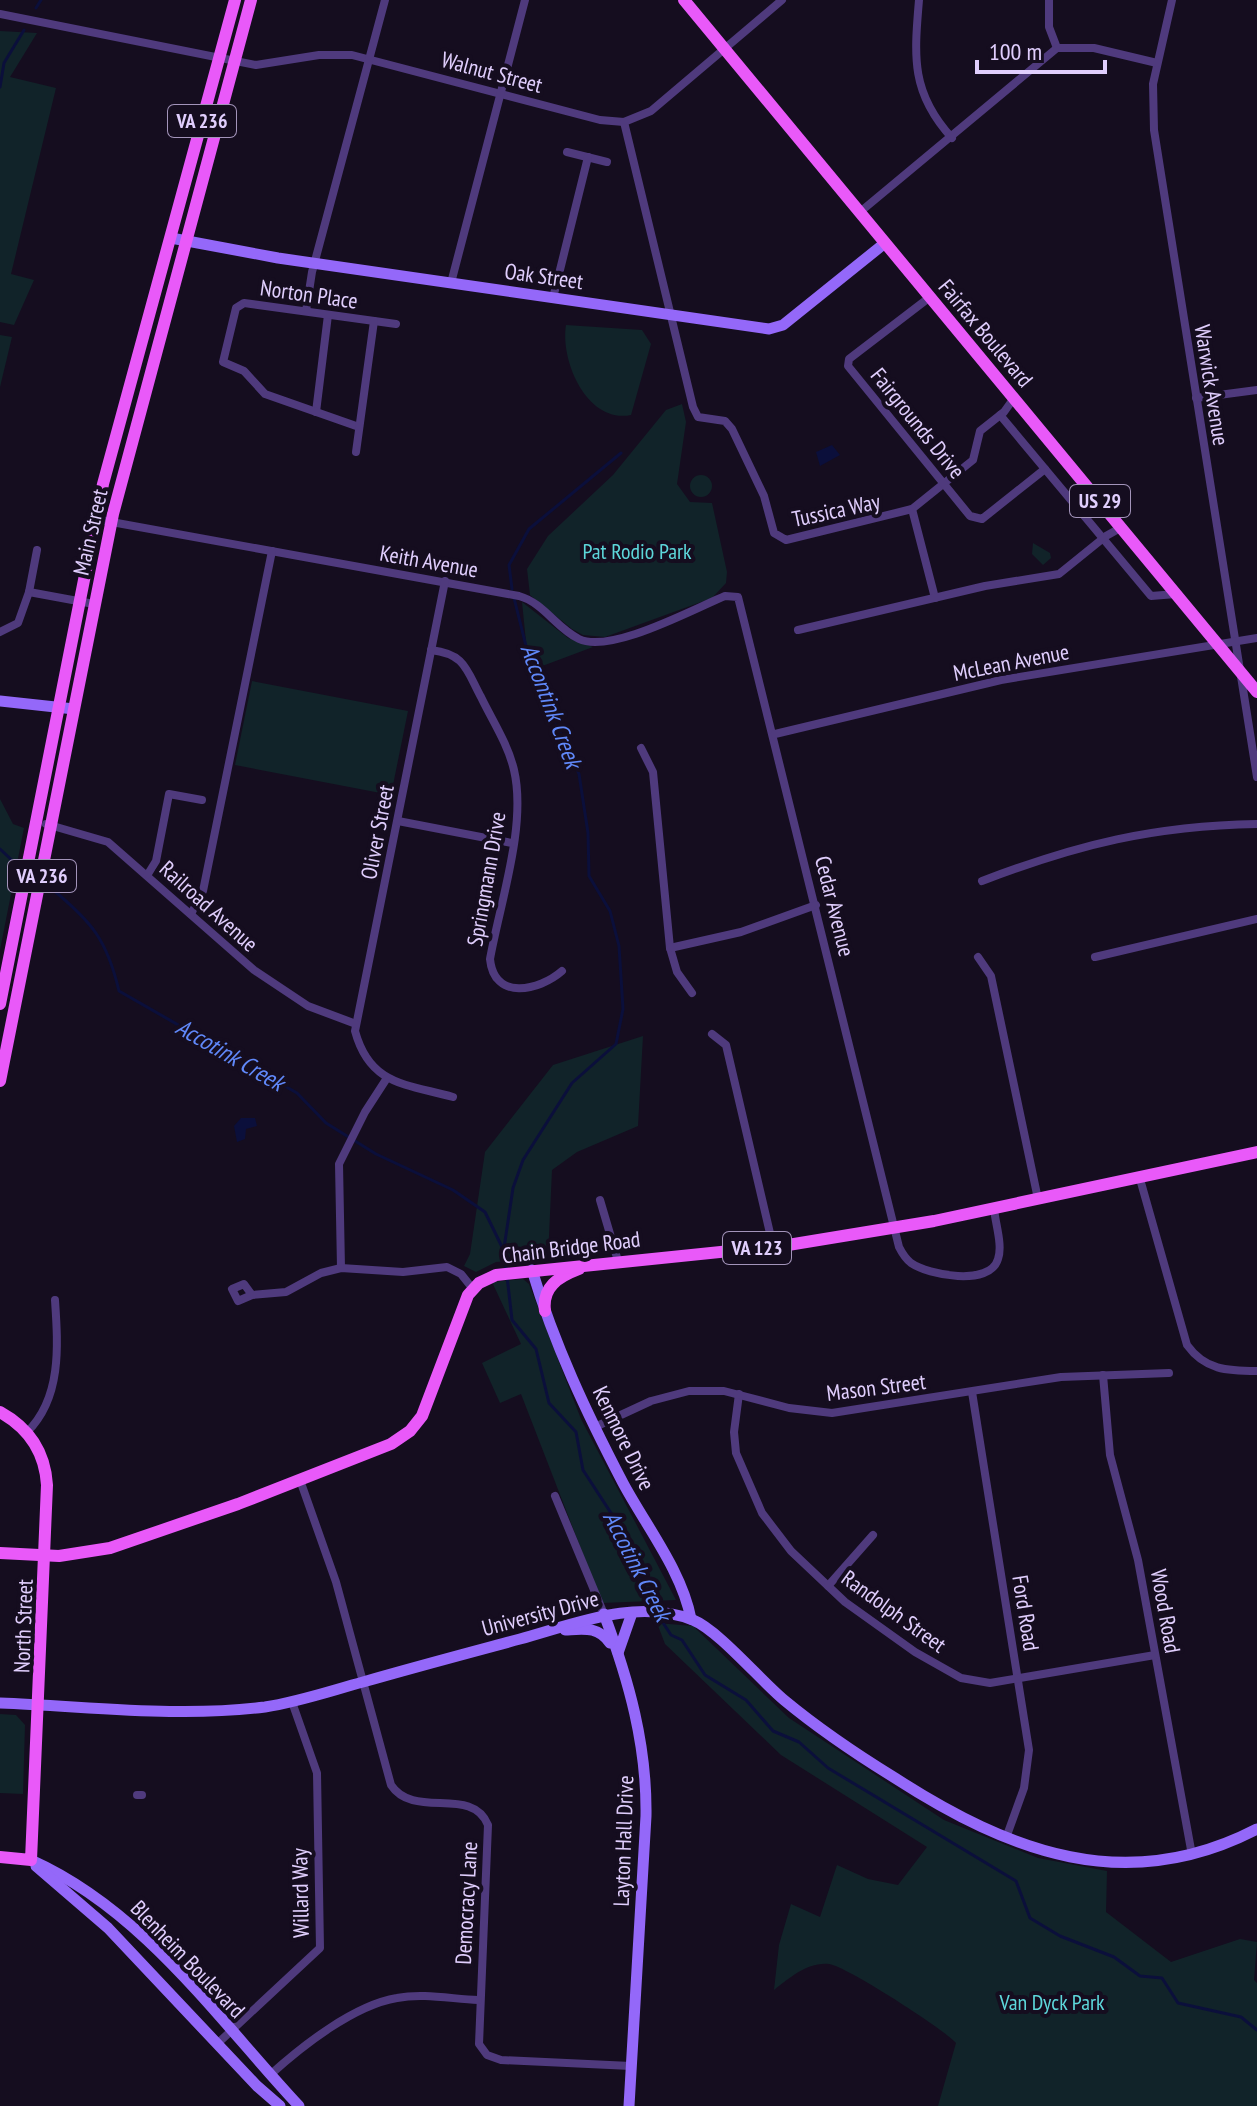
<svg xmlns="http://www.w3.org/2000/svg" width="1257" height="2106" viewBox="0 0 1257 2106" font-family="'PT Sans Narrow',sans-serif">
<rect width="100%" height="100%" fill="#150d1f"/>
<g fill="#112329">
<path d="M0 31 37 33 10 77 56 88 11 274 34 280 14 325 0 322Z"/>
<path d="M566 325 642 330 651 344 631 415C587 424 560 361 566 325Z"/>
<path d="M0 335 12 337 0 387Z"/>
<path d="M682 404 686 422 677 484 690 502 712 503 727 572 726 583 712 598 605 637 583 635 572 629 530 595 527 569 548 536 613 475 666 410Z"/>
<circle cx="701" cy="486" r="11"/>
<path d="M1033 543 1050 553 1051 558 1043 565 1032 554Z"/>
<path d="M522 602 568 638 593 647 529 671Z"/>
<path d="M252 681 408 711 391 795 235 765Z"/>
<path d="M0 799 13 824 24 828 0 950Z"/>
<path d="M643 1036 638 1126 577 1152 552 1170 548 1258 496 1262 476 1272 464 1266 470 1254 485 1152 553 1065Z"/>
<path d="M523 1279 529 1284 581 1419 676 1600 602 1603 521 1394 500 1403 482 1363 521 1344 492 1282Z"/>
<path d="M657 1623 693 1626 789 1718 944 1820 1038 1858 1107 1871 1106 1912 1171 1962 1240 1939 1257 1942 1254 1980 1257 1983V2106H938L956 2043C944 2029 844 1965 829 1964 807 1962 790 1978 774 1990L779 1945 791 1904 820 1917 837 1865 868 1879 898 1885 927 1847 781 1755 665 1644Z"/>
<path d="M0 1714 16 1715 25 1725 23 1794 0 1793Z"/>
</g>
<g fill="#0b0f3b">
<path d="M832 445 840 455 820 466 816 452Z"/>
<path d="M241 1118H255L257 1126 246 1129 245 1139 237 1142 234 1126Z"/>
</g>
<g fill="none" stroke-linecap="round" stroke-linejoin="round">
<g stroke="#0b0f3b" stroke-width="3">
<path d="M36 8 41 0"/>
<path d="M0 87 4 63 24 30"/>
<path d="M512 589 509 565 529 529 621 453"/>
<path d="M0 849 16 864"/>
<path d="M52 889C92 922 107 940 119 991L297 1093 326 1123 376 1154 453 1190 485 1212 504 1251 506 1268"/>
<path d="M504 1248 513 1188 523 1160 572 1083 616 1044 623 1009 619 946 610 911 589 876 588 833 579 774 532 670 514 598"/>
<path d="M507 1276 512 1320 536 1349 549 1403 576 1432 583 1470 624 1533C624 1542 648 1597 654 1609"/>
<path d="M658 1615 671 1635 682 1640 705 1675 746 1700 773 1731 799 1742 828 1768 1016 1881 1030 1918 1060 1936 1114 1957 1140 1976 1162 1978 1178 2003 1241 2017 1257 2030"/>
</g>
<g stroke="#4f3a7d" stroke-width="8">
<path d="M919 0C914 58 911 93 952 138"/>
<path d="M1049 0V27L1057 48"/>
<path d="M1172 0 1153 84 1154 130 1257 777"/>
<path d="M0 14 256 65 319 55H352L600 120 624 122 651 111 782 0"/>
<path d="M624 122 693 407 698 417 725 421 732 429 764 496 774 533 786 540 912 509 973 460 980 431 1004 412 1014 398"/>
<path d="M567 152 607 162"/>
<path d="M860 212 1057 48H1094L1157 63"/>
<path d="M451 283 525 0"/>
<path d="M930 297 849 359 848 366 970 516 982 519 1045 469"/>
<path d="M553 298 588 157"/>
<path d="M306 311 312 272 385 0"/>
<path d="M1196 398 1257 390"/>
<path d="M316 412 328 315"/>
<path d="M1000 415 1151 596 1176 594"/>
<path d="M359 427 265 394 244 371 223 362 236 308 244 303 396 324"/>
<path d="M356 452 374 321"/>
<path d="M912 509 935 598"/>
<path d="M95 519 519 596C544 603 556 628 579 639 611 654 693 609 725 596L738 597 899 1247C902 1253 906 1259 911 1263 928 1275 990 1287 998 1259 1003 1245 995 1223 994 1208"/>
<path d="M445 581 355 1031C370 1086 407 1084 453 1097"/>
<path d="M29 592 94 604"/>
<path d="M798 630 985 586 1059 574 1106 536 1122 527"/>
<path d="M0 632 18 623 29 592 37 550"/>
<path d="M431 650C465 654 466 669 481 697 492 720 508 744 514 770 527 825 500 903 490 959 494 1001 539 991 562 971"/>
<path d="M775 734 1001 680 1257 638"/>
<path d="M641 748 653 772 670 948 677 972 692 993"/>
<path d="M398 821 512 843"/>
<path d="M46 824 108 842 254 970 308 1006 356 1024"/>
<path d="M148 874 156 861 169 794 202 800"/>
<path d="M982 881C1079 844 1153 826 1257 824"/>
<path d="M191 914 203 891 272 551"/>
<path d="M670 948 741 932 816 905"/>
<path d="M978 957 991 976 1038 1199"/>
<path d="M1095 957 1257 919"/>
<path d="M712 1034 726 1045 773 1246"/>
<path d="M1140 1179 1187 1345C1205 1370 1227 1371 1257 1371"/>
<path d="M600 1200 618 1261"/>
<path d="M341 1268 339 1164 365 1112 387 1078"/>
<path d="M252 1295 238 1301 232 1289 244 1284 252 1295 286 1292 321 1273 341 1268 403 1272 447 1267 461 1274 473 1289"/>
<path d="M1103 1375 1110 1455 1138 1560 1192 1855"/>
<path d="M972 1392 1029 1750 1024 1788 1006 1838"/>
<path d="M739 1394 734 1432 736 1453 762 1513 791 1551 845 1602 915 1652 961 1678 990 1683 1155 1655"/>
<path d="M595 1427 651 1401 689 1391H724L789 1408 832 1413 1061 1377 1169 1373"/>
<path d="M27 1432C62 1398 58 1345 55 1300"/>
<path d="M300 1480 336 1582 391 1785C414 1820 472 1785 488 1825L479 2044 487 2055 501 2060 631 2066"/>
<path d="M555 1496 604 1614"/>
<path d="M828 1586 873 1535"/>
<path d="M137 1795H142"/>
<path d="M217 2044 320 1948 317 1773 292 1702"/>
<path d="M270 2075C302 2046 354 2005 397 1998 423 1993 452 1999 478 2000"/>
</g>
<g stroke="#9468f9" stroke-width="11">
<path d="M171 238 278 258 769 329 783 325 885 243"/>
<path d="M0 701 74 709"/>
<path d="M532 1270C554 1344 587 1414 623 1483 646 1526 682 1571 691 1619"/>
<path d="M604 1614C629 1681 647 1745 646 1816L629 2106"/>
<path d="M565 1630C584 1629 598 1626 610 1643"/>
<path d="M618 1653 632 1613"/>
<path d="M0 1703C87 1706 178 1718 265 1707 298 1702 330 1691 363 1682 415 1667 468 1653 520 1639 575 1624 636 1598 693 1620 718 1630 760 1680 784 1700 819 1729 856 1754 895 1778 1010 1852 1126 1897 1257 1829"/>
<path d="M31 1860C143 1910 217 2018 299 2106"/>
<path d="M36 1866 108 1928 257 2086 280 2106"/>
</g>
<g stroke="#e959f9" stroke-width="12">
<path d="M684 0 1257 692"/>
<path d="M0 1004 103 484 235 0"/>
<path d="M0 1081 113 514 251 0"/>
<path d="M545 1311C542 1287 558 1277 579 1269"/>
<path d="M0 1412C29 1428 45 1452 47 1485L31 1860 0 1857"/>
<path d="M0 1553 59 1556 110 1548 238 1504 391 1444 410 1431 422 1416 468 1295 479 1283 496 1275 788 1245 934 1221 1257 1152"/>
</g>
</g>
<g text-anchor="middle" stroke-width="8" stroke-linejoin="round" paint-order="stroke">
<g fill="#150d1f" stroke="#a394ba" stroke-width="2">
<rect x="168" y="105" width="68" height="32" rx="6"/>
<rect x="1070" y="485" width="60" height="32" rx="6"/>
<rect x="8" y="860" width="68" height="32" rx="6"/>
<rect x="723" y="1232" width="68" height="32" rx="6"/>
</g>
<g font-size="20" font-weight="bold" fill="#e0cefd">
<text x="202" y="128">VA 236</text>
<text x="1100" y="508">US 29</text>
<text x="42" y="883">VA 236</text>
<text x="757" y="1255">VA 123</text>
</g>
<g font-size="22" fill="#e0cefd" stroke="#150d1f">
<text transform="translate(492 72) rotate(15)" y="8">Walnut Street</text>
<text transform="translate(544 276) rotate(8)" y="8">Oak Street</text>
<text transform="translate(309 294) rotate(8)" y="8">Norton Place</text>
<text transform="translate(986 333) rotate(50)" y="8">Fairfax Boulevard</text>
<text transform="translate(1212 385) rotate(81)" y="8">Warwick Avenue</text>
<text transform="translate(918 423) rotate(51)" y="8">Fairgrounds Drive</text>
<text transform="translate(836 510) rotate(-12)" y="8">Tussica Way</text>
<text transform="translate(90 532) rotate(-77)" y="8">Main Street</text>
<text transform="translate(429 561) rotate(10)" y="8">Keith Avenue</text>
<text transform="translate(1011 662) rotate(-11)" y="8">McLean Avenue</text>
<text transform="translate(377 832) rotate(-79)" y="8">Oliver Street</text>
<text transform="translate(486 879) rotate(-80)" y="8">Springmann Drive</text>
<text transform="translate(209 906) rotate(42)" y="8">Railroad Avenue</text>
<text transform="translate(835 906) rotate(76)" y="8">Cedar Avenue</text>
<text transform="translate(571 1247) rotate(-7)" y="8">Chain Bridge Road</text>
<text transform="translate(876 1387) rotate(-7)" y="8">Mason Street</text>
<text transform="translate(624 1438) rotate(64)" y="8">Kenmore Drive</text>
<text transform="translate(894 1611) rotate(36)" y="8">Randolph Street</text>
<text transform="translate(1166 1611) rotate(80)" y="8">Wood Road</text>
<text transform="translate(540 1613) rotate(-15)" y="8">University Drive</text>
<text transform="translate(1026 1613) rotate(81)" y="8">Ford Road</text>
<text transform="translate(23 1626) rotate(-88)" y="8">North Street</text>
<text transform="translate(623 1841) rotate(-88)" y="8">Layton Hall Drive</text>
<text transform="translate(300 1893) rotate(-91)" y="8">Willard Way</text>
<text transform="translate(466 1903) rotate(-87)" y="8">Democracy Lane</text>
<text transform="translate(188 1959) rotate(46)" y="8">Blenheim Boulevard</text>
</g>
<g font-size="22" fill="#5dd6da" stroke="#150d1f">
<text x="637" y="559">Pat Rodio Park</text>
<text x="1052" y="2010">Van Dyck Park</text>
</g>
<g font-size="24" font-style="italic" fill="#6088f9" stroke="#150d1f">
<text transform="translate(551 706) rotate(69)" y="8">Accontink Creek</text>
<text transform="translate(230 1055) rotate(30)" y="8">Accotink Creek</text>
<text transform="translate(637 1566) rotate(63)" y="8">Accotink Creek</text>
</g>
</g>
<path d="M977 60v12h128v-12" fill="none" stroke="#e0cefd" stroke-width="4"/>
<text x="989" y="60" font-size="24" fill="#e0cefd" stroke="#150d1f" stroke-width="6" paint-order="stroke">100 m</text>
</svg>
